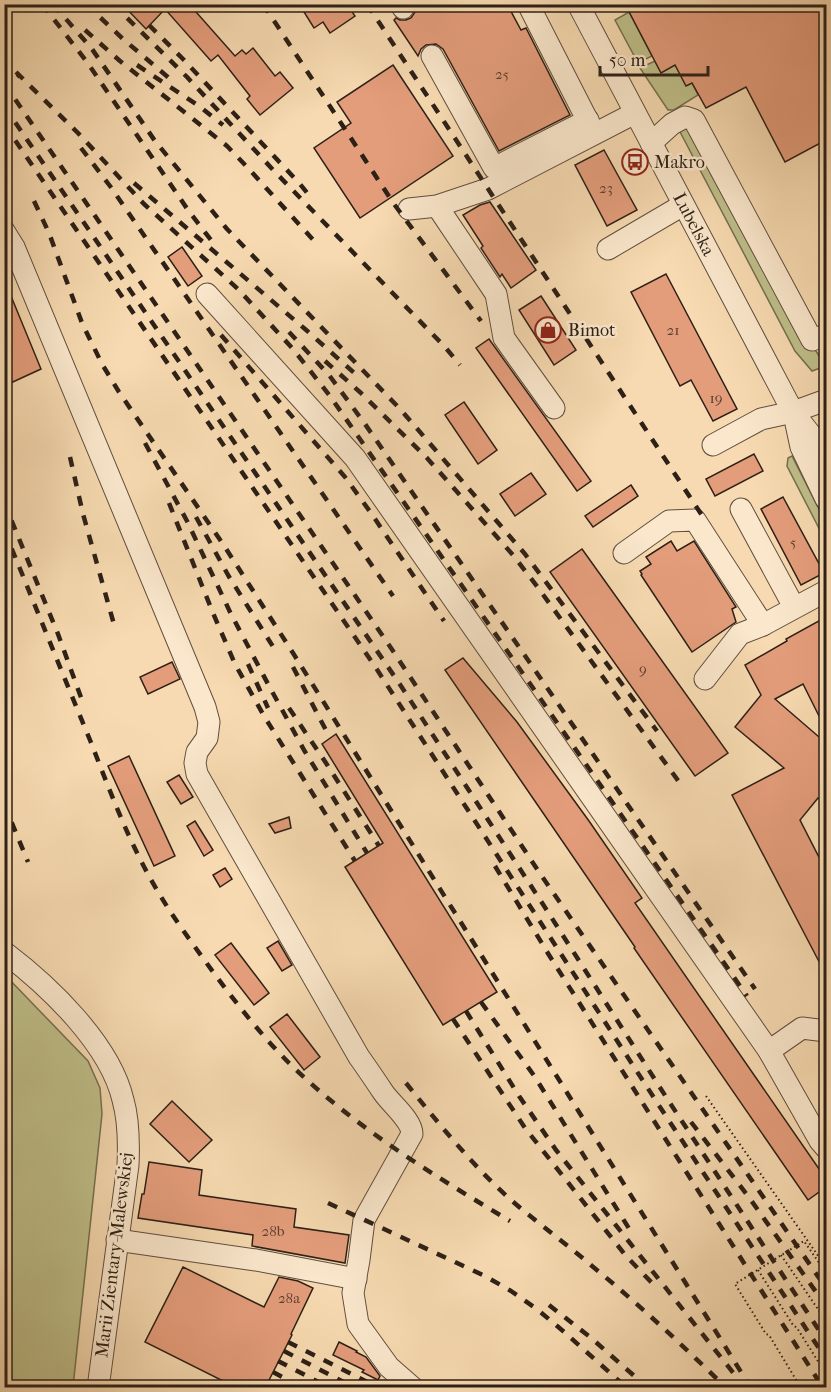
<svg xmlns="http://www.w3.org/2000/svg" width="831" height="1392" viewBox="0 0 831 1392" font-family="'IM FELL French Canon',serif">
<rect width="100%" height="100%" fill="#f7dab1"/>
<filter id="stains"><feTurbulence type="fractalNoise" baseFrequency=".00333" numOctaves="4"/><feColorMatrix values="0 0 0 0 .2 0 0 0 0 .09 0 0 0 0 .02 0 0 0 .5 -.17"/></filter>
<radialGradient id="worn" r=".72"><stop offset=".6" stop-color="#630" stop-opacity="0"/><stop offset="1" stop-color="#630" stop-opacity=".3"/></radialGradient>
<g fill="#bfbf8a" stroke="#767050" stroke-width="1.5">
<path d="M629 12 652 56 638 63 615 20Z"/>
<path d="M655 61 661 72 675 65 692 83 698 95 674 110H668L640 68Z"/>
<path d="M686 123 806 348 816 351 819 356 826 357V366L812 371 795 351 678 128Z"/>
<path d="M792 456 826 523V542L787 466 788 458Z"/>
<path d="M6 976 88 1061 100 1088 102 1114 73 1387H5L4 977Z"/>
</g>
<g fill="#e49d7b" stroke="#2d2017" stroke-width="1.5">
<path d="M122 4H189L235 56 242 50 246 54 253 48 275 76 280 72 293 88 260 115 247 99 250 96 218 55 211 61 165 9 146 29Z"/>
<path d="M299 4H347L355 16 330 33 323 22 314 28Z"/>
<path d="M417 4H507L521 30 526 28 570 115 499 151 443 49 436 44 426 45 421 49 418 56 394 20 396 18 400 20H406L411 18 415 12V5Z"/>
<path d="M625 4H826V140L785 162 746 87 706 108 692 83 686 86 675 65 661 73Z"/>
<path d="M393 65 453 156 360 218 314 148 351 123 337 102Z"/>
<path d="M604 150 637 210 607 226 575 165Z"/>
<path d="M490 202 536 270 511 288 502 274 500 277 481 248 483 246 463 215 480 205Z"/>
<path d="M182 247 202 276 188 286 168 257Z"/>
<path d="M666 274 737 409 713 421 691 380 680 386 631 292Z"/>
<path d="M4 279 41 369 4 386Z"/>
<path d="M541 296 576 350 554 365 519 310Z"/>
<path d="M489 339 591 481 577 491 476 348Z"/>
<path d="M464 402 497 450 478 464 445 415Z"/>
<path d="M754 454 763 471 715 496 706 479Z"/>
<path d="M531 473 546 494 515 516 500 494Z"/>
<path d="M631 485 638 496 593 527 585 516Z"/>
<path d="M783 497 824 573 801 585 761 509Z"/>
<path d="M671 541 677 551 694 541 736 607 732 609 736 622 692 652 641 575 642 574 640 571 651 564 646 557Z"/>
<path d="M582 549 728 753 695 776 550 572Z"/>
<path d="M826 617V730L803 684 775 699 826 743V791L820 799 818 798 800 820 826 871V975L732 795 784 768 735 727 761 695 745 665 787 641 786 639Z"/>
<path d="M463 658 517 722 589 821 642 898 635 903 826 1179V1187L808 1200 634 948 635 947 445 670Z"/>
<path d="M172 662 180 679 148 694 140 677Z"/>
<path d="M336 734 497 992 443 1025 345 867 383 843 322 744Z"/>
<path d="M129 756 175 856 154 866 108 766Z"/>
<path d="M179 775 193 797 181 804 167 782Z"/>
<path d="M289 817 291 828 275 833 269 824Z"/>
<path d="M195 821 213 850 204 856 187 826Z"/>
<path d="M225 868 232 879 220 887 213 875Z"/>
<path d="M278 941 292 965 282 971 267 948Z"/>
<path d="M231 943 269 993 254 1005 215 955Z"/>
<path d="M287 1014 320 1057 304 1070 270 1027Z"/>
<path d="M172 1101 212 1140 189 1162 150 1124Z"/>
<path d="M149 1162 202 1170 199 1195 296 1209 294 1227 349 1235 345 1263 252 1246 253 1235 138 1218 142 1194H144Z"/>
<path d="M183 1267 264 1307 279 1277 298 1281 313 1288 291 1334 292 1335 265 1388H237L145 1342Z"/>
<path d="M339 1342 357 1351 356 1352 366 1357 380 1376 378 1380 362 1372 364 1370 333 1355Z"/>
</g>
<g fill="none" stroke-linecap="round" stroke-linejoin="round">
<g stroke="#604e3e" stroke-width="23">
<g id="minor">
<path d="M402 4 403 8"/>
<path d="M528 4 593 131"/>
<path d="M578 4 793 412 815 440 826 460"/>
<path d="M432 56 494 168 588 120"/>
<path d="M651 143 672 124 685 117 694 120 812 340 826 335"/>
<path d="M437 206 496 294 504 338 554 408"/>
<path d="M409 209 437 206 488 189 635 113"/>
<path d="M4 231 14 247 205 707 209 722 207 738 197 752 195 763 197 774 359 1057C367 1068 375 1080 383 1092 391 1104 412 1120 412 1134L364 1220 359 1260 353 1293 358 1324 389 1367 413 1388"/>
<path d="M608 249 683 205"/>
<path d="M207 294 355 458 769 1051 820 1141 826 1148"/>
<path d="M795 419 801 447 826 499"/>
<path d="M713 445 761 419 793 412 826 400"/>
<path d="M741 509 794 607"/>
<path d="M624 553 669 521 695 520 763 625"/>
<path d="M705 679 740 634 763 625 826 591"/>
<path d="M4 952C49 986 110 1044 123 1100 129 1121 129 1143 128 1165L98 1388"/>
<path d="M769 1051 802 1028 826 1031"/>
<path d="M117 1240 256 1260 356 1279"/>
</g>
</g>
<g stroke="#2d2017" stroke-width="2" stroke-dasharray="1.5 3" stroke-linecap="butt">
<path d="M706 1096 826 1267"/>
<path d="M781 1255 826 1321"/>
<path d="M758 1270 793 1325 797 1328 826 1374"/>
<path d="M801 1388 769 1335 766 1334 735 1284 804 1241 826 1273"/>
</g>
<use href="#minor" stroke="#fae7cc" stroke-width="21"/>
<g stroke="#2d2017" stroke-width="4.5" stroke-dasharray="10 10" stroke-linecap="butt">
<path d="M42 4 87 62 188 210 214 244"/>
<path d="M53 4 92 49 155 141 227 229 401 410 525 554 657 731"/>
<path d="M86 4 123 39 169 78"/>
<path d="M113 4 187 77 276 173 445 347 460 365"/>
<path d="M263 4 394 204 481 321"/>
<path d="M367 4 705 520"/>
<path d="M149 25 183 59 300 184 313 200"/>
<path d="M85 30 120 61 227 146 248 168 316 243"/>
<path d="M4 59 20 77"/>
<path d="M137 65 199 106 223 125"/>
<path d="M16 72 78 133 144 204 238 289 293 349 330 396 747 996"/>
<path d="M4 83 391 648 541 875 826 1288"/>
<path d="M4 106 401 686 546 909 668 1100 826 1341"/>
<path d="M4 124 376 668 658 1104 826 1359"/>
<path d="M81 148 110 186 393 596"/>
<path d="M134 183 305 329 361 379"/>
<path d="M34 201 49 233 82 323 102 364 119 392 223 544 293 653 751 1388"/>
<path d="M289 332 329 375 365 424 755 989"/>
<path d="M221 335 345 477 371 513 444 621"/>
<path d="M325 361 361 393 427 458 513 555 539 589 682 786"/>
<path d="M145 443 187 521 231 614 268 684 304 750 367 853"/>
<path d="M70 457 83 514 115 628"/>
<path d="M4 502 58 634 83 703"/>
<path d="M169 503 213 613 235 664 264 716 355 861"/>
<path d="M196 517 228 575 277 653"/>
<path d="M4 530C33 600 61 670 90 740 110 791 129 843 157 890 172 916 190 940 208 965 233 999 259 1033 289 1063 353 1126 433 1175 510 1221"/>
<path d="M248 664 268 708"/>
<path d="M293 667 330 738"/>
<path d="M289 708 326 763 379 846"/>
<path d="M4 804 28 862"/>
<path d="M495 866 549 955 823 1388"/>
<path d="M481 1002 535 1077 633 1235"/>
<path d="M466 1011 519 1096 556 1150 735 1375"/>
<path d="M453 1019 525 1128 626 1256 653 1284"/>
<path d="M406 1083C435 1119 464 1155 497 1187 527 1216 561 1239 592 1266 636 1302 677 1340 718 1380"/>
<path d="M691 1122 748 1196 826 1306"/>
<path d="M328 1203 485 1276 511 1291 538 1310 563 1331 627 1388"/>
<path d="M549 1305 590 1337 648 1388"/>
<path d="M288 1342 379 1388"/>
<path d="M284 1351 355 1388"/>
<path d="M278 1361 330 1388"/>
<path d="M273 1372 303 1388"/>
<path d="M268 1381 280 1388"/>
</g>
</g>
<defs>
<g id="bus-ring" transform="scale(1.35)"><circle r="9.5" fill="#fae7cc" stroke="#8f2418" stroke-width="1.5"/><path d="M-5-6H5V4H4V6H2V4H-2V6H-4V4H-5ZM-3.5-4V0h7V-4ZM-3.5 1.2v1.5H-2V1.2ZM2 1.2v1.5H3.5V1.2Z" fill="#8f2418"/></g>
<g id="shop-ring" transform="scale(1.35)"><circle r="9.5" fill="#fae7cc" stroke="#8f2418" stroke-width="1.5"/><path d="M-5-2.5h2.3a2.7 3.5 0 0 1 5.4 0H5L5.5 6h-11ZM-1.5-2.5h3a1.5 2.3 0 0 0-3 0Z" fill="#8f2418"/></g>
</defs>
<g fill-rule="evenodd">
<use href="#bus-ring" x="635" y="162"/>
<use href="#shop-ring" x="548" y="330"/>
</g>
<g text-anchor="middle" stroke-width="5" stroke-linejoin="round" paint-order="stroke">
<g font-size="15" fill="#5b3f30">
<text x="502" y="79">25</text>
<text x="606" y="193">23</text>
<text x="673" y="335">21</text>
<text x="716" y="403">19</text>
<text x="793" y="547">5</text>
<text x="643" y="674">9</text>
<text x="273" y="1236">28b</text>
<text x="289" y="1303">28a</text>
</g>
<g font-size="18" fill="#2d2017" stroke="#fae7cc" text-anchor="start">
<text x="654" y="168">Makro</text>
<text x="568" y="336">Bimot</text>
</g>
<g font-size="18" fill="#2d2017" stroke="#fae7cc">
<text transform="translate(694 224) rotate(62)" y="6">Lubelska</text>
<text transform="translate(114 1255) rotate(-83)" y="6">Marii Zientary-Malewskiej</text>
</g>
</g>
<rect width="831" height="1392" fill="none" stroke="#f7dab1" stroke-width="24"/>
<rect x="6" y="6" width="819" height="1380" fill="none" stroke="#2d2017" stroke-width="3"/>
<rect x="12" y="12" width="807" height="1368" fill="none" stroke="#2d2017" stroke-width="1.5"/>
<path d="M600 66v9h108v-9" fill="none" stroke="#2d2017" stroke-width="3"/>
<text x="609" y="66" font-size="18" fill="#2d2017" stroke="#fae7cc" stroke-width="4.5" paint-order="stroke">50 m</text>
<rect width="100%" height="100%" filter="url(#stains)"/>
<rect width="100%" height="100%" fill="url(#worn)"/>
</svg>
